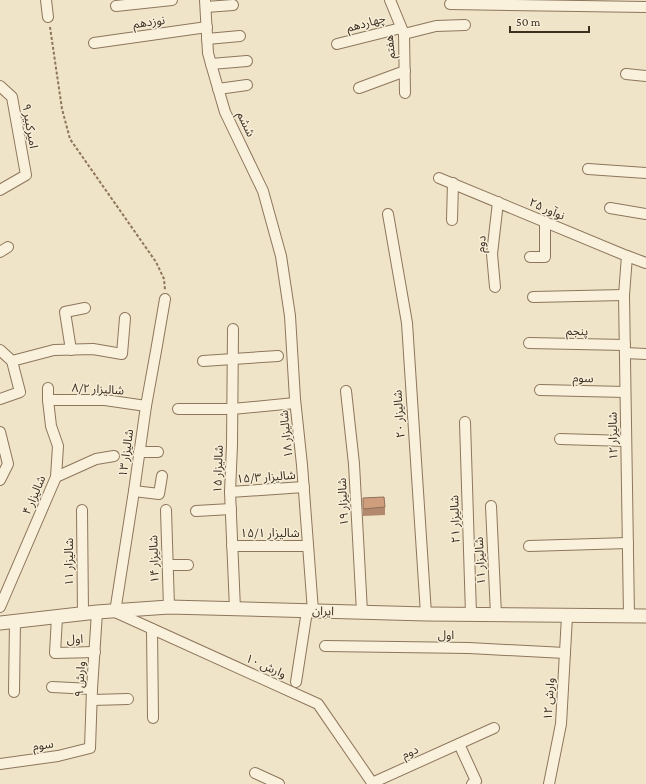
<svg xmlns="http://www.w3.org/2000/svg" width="646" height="784" viewBox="0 0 646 784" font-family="'Crimson Pro','Noto Sans Arabic',serif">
<rect width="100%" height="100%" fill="#f0e4c8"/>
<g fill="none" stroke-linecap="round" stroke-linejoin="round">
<g stroke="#8d765c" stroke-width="12">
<g id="minor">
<path d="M46 0 48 17"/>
<path d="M205 0 208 53 211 64 225 112 263 191 281 256 290 316 295 399 302 465 313 611"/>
<path d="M390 0 404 34 405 93"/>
<path d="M450 4 646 7"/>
<path d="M116 6 172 0"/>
<path d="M206 7 233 5"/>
<path d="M404 34 436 26 465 25"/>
<path d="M207 39 240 36"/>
<path d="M94 43 207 27"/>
<path d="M337 44 401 28"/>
<path d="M211 64 247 61"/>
<path d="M626 74 646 76"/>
<path d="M0 86 12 97 26 175 0 190"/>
<path d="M359 88 405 71"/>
<path d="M218 89 247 85"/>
<path d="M588 169 646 173"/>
<path d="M439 178 627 256 646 263"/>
<path d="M610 208 646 214"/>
<path d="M388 214 407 323 426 614"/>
<path d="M452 220 453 183"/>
<path d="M0 252 8 247"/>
<path d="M627 256 624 295 629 616"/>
<path d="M530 257H545V222"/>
<path d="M495 287 492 254 498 202"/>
<path d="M533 297 624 295"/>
<path d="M165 299 156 351 146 406 134 491 115 612 318 704 373 784"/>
<path d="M233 329 232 445 230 492 235 609"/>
<path d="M529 343 625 345"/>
<path d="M0 350 12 361 20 392 0 399"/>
<path d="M71 350 65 312 85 308"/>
<path d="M625 353 646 354"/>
<path d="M12 361 54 350 93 349 122 354 125 318"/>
<path d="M203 361 278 356"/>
<path d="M540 390 625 392"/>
<path d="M346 391 354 464 362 612"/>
<path d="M48 400H105L146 406"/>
<path d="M178 409H232L295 403"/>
<path d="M465 422 471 614"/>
<path d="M0 432 8 464 0 480"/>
<path d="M560 439 626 441"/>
<path d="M139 452H158"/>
<path d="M56 477 96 459 114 456"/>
<path d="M134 491 159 494 162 476"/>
<path d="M230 492 304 487"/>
<path d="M491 506 496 615"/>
<path d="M82 510 83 614"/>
<path d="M166 510 169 607"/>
<path d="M196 511 231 509"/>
<path d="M232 546H308"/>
<path d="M529 546 628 543"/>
<path d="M168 565H188"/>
<path d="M0 607 56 477 58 446 51 426 48 400V388"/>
<path d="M57 617 55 653 95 652"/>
<path d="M152 629 153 718"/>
<path d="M325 646 469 648 565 653"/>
<path d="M296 682 307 611"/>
<path d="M52 687 92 689"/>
<path d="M14 692 15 621"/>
<path d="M92 700 128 699"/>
<path d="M459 744 476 781 472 784"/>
<path d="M0 764 58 756 90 748 92 689 97 612"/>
<path d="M255 773 279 784"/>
<path d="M372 783 494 728"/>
<path d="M549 784 561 724 567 616"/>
</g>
</g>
<g stroke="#8d765c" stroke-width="15">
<path id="tertiary" d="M0 623 97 612 169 607 426 614 646 616"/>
</g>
<path stroke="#8d765c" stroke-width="2" stroke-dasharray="3 2" stroke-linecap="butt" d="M50 27 62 109 70 139 156 262 164 279 165 290"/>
<use href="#minor" stroke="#faf1dc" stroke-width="10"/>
<use href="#tertiary" stroke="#faf1dc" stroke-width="13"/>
</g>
<path fill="#b2896c" d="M363 498 385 507V515L363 516Z"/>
<path fill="#cf9f7d" stroke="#916f58" d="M384 497 385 507 363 509V498Z"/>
<g text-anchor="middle" stroke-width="3" stroke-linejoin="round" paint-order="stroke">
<g font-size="12" fill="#3d2e20" stroke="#f7eed8">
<text transform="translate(149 22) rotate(-8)" y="4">نوزدهم</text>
<text transform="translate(366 23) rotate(-15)" y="4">چهاردهم</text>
<text transform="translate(390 47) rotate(-96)" y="4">هفتم</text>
<text transform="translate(246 124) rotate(64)" y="4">ششم</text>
<text transform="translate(30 126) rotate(80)" y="4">امیرکبیر ۹</text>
<text transform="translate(547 209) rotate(23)" y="4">نوآور ۲۵</text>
<text transform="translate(481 244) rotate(-86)" y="4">دوم</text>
<text transform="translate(577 331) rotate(1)" y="4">پنجم</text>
<text transform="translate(583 378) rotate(2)" y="4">سوم</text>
<text transform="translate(98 389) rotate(3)" y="4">شالیزار ۸/۲</text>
<text transform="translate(399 414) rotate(-94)" y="4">شالیزار ۲۰</text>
<text transform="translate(286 434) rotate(-96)" y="4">شالیزار ۱۸</text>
<text transform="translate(613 436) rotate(-91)" y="4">شالیزار ۱۲</text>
<text transform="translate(126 453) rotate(-82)" y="4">شالیزار ۱۳</text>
<text transform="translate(218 469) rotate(-88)" y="4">شالیزار ۱۵</text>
<text transform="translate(266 477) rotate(-4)" y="4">شالیزار ۱۵/۳</text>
<text transform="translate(34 495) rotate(-67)" y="4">شالیزار ۴</text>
<text transform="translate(343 502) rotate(-93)" y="4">شالیزار ۱۹</text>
<text transform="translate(455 519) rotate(-92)" y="4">شالیزار ۲۱</text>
<text x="270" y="537">شالیزار ۱۵/۱</text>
<text transform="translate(154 559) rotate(-92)" y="4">شالیزار ۱۴</text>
<text transform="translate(480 561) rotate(-93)" y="4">شالیزار ۱۱</text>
<text transform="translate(69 562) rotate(-90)" y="4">شالیزار ۱۱</text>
<text transform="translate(323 611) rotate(2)" y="4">ایران</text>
<text transform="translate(446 635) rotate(1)" y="4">اول</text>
<text transform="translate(75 639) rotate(-2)" y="4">اول</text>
<text transform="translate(266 666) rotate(24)" y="4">وارش ۱۰</text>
<text transform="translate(80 679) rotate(-87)" y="4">وارش ۹</text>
<text transform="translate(549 699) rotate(-86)" y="4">وارش ۱۲</text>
<text transform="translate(43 745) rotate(-9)" y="4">سوم</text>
<text transform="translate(410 752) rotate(-24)" y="4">دوم</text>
</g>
</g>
<path d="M510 26v6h79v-6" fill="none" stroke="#3d2e20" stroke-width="2"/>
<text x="516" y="26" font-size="12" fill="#3d2e20" stroke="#f7eed8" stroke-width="3" paint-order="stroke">50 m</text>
</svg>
